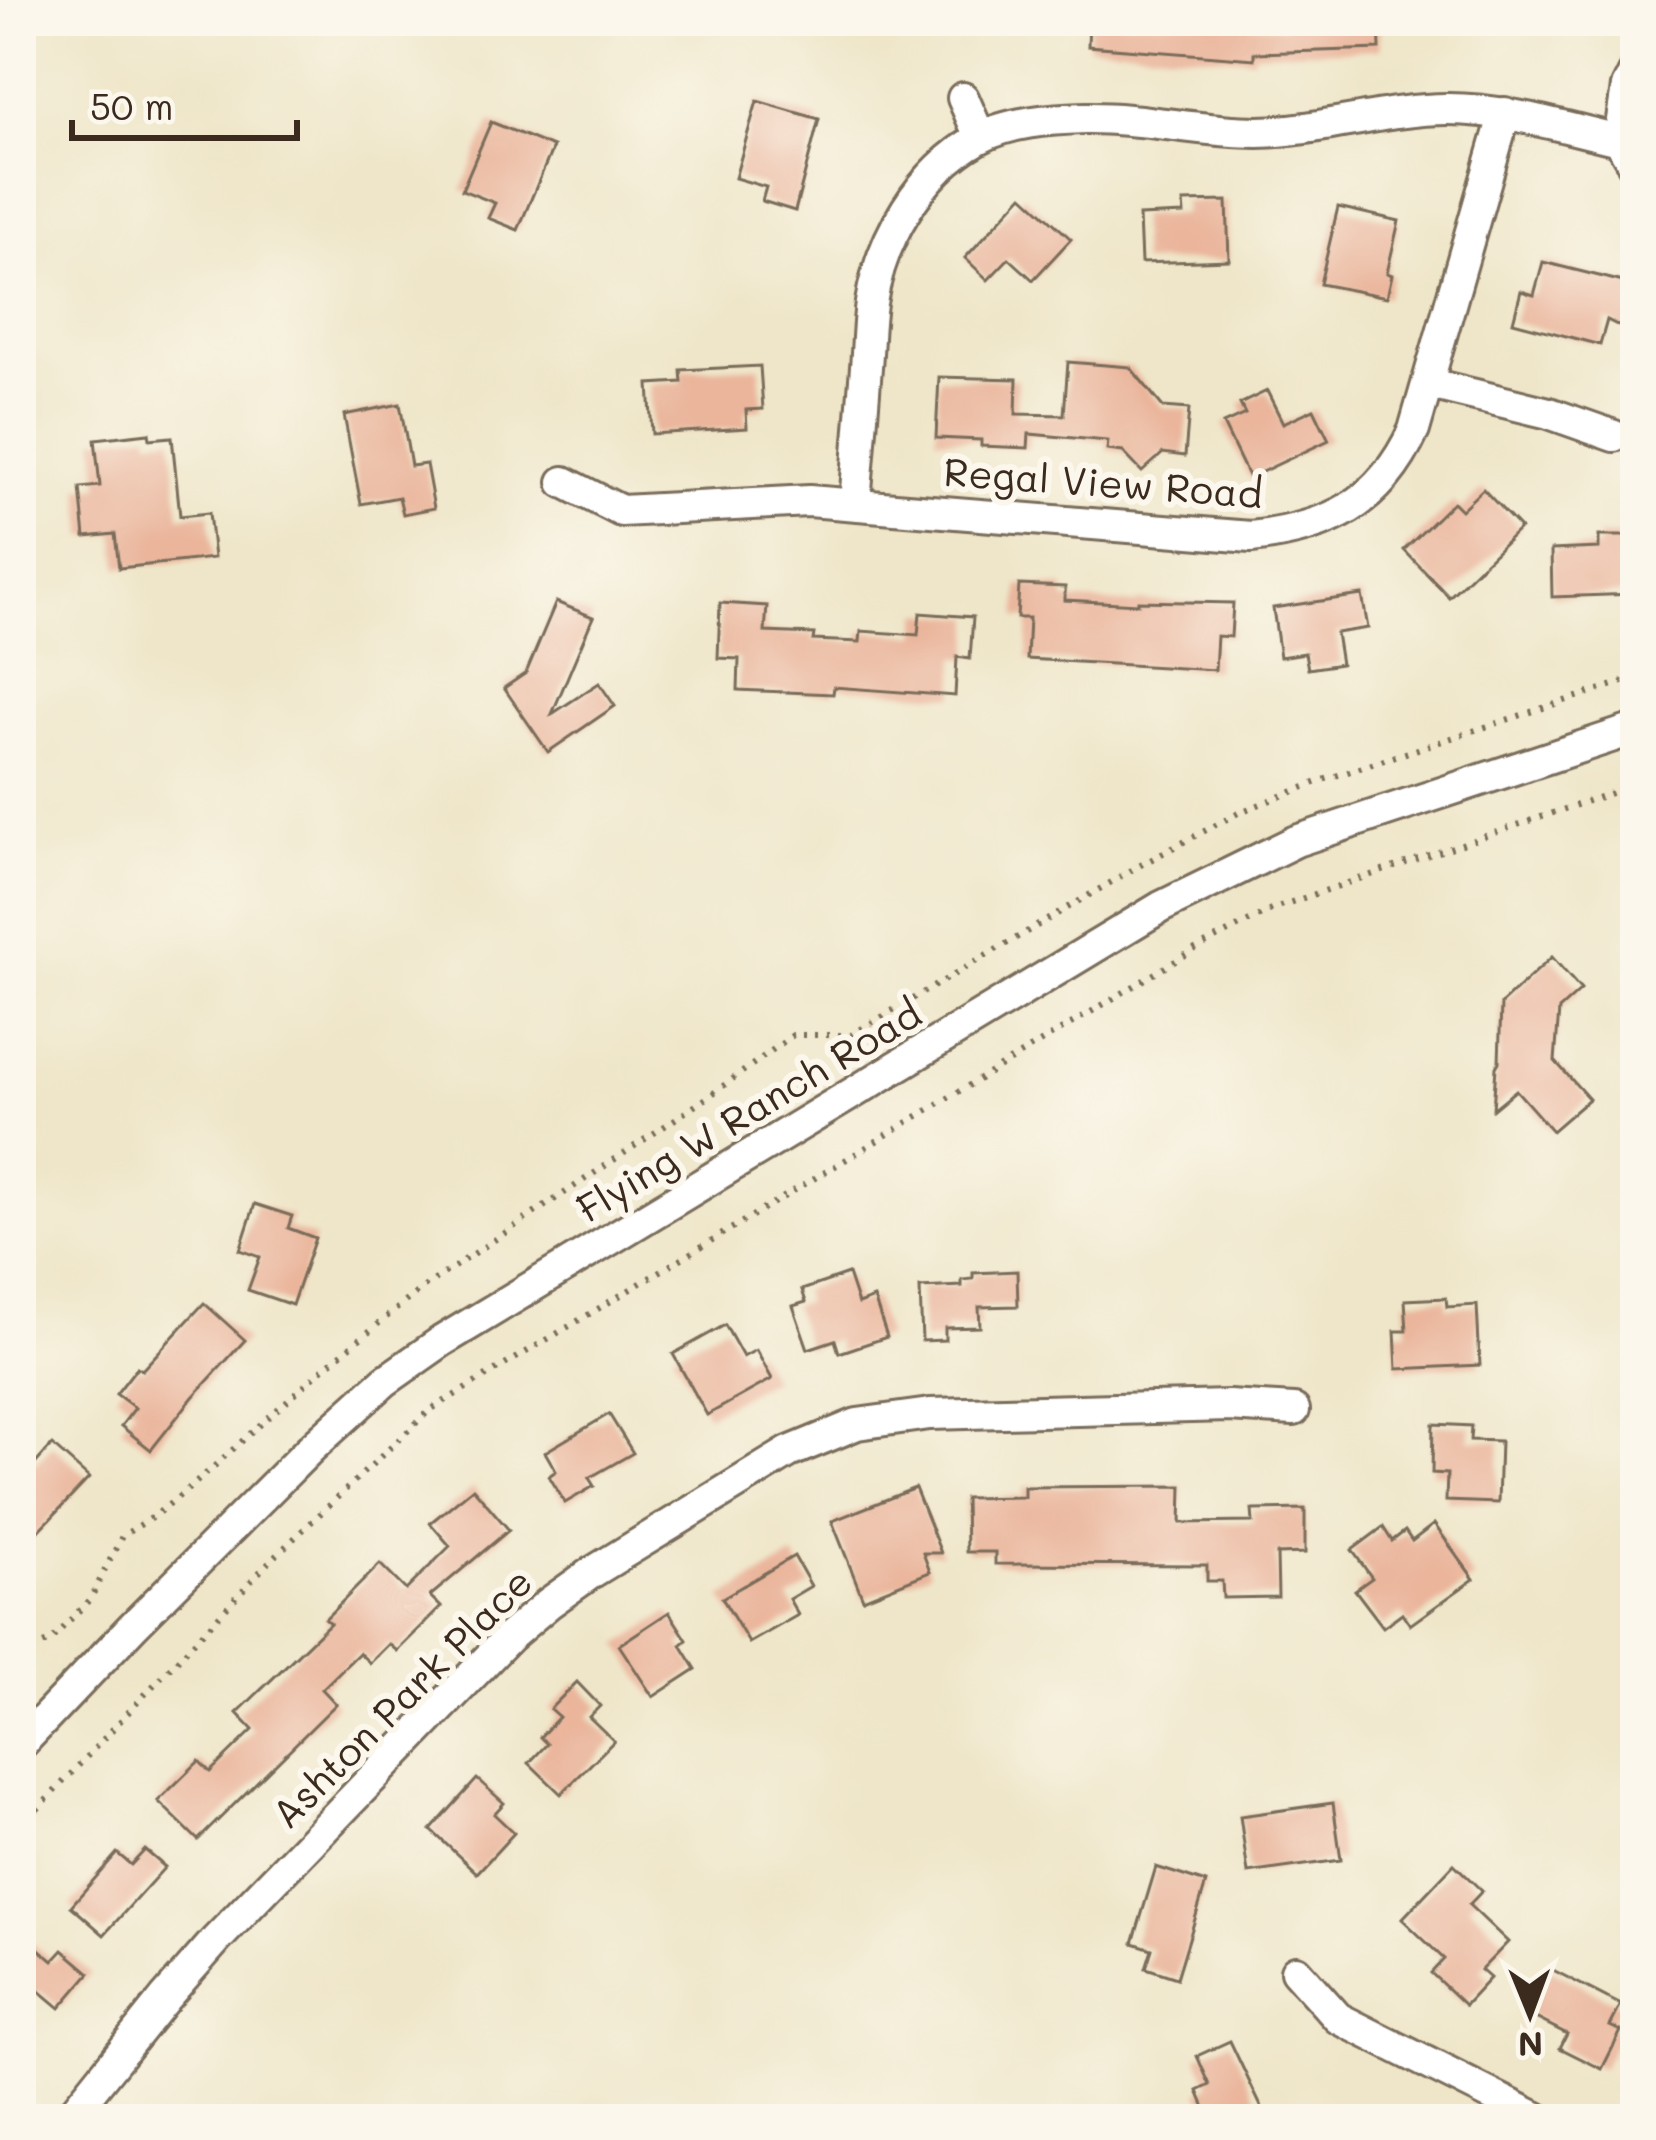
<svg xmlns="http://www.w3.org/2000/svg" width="1656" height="2140" viewBox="0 0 1656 2140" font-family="Mali,sans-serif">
<rect width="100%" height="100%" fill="#fbf7ec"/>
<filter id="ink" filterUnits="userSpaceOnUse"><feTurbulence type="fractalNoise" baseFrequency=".00833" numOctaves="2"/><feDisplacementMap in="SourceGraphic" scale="24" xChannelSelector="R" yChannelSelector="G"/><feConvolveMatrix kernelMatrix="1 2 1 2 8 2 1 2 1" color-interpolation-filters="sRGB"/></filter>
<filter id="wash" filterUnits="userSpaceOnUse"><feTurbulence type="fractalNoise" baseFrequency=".004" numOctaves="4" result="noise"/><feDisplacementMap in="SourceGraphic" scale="48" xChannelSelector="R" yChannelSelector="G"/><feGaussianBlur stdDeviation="2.7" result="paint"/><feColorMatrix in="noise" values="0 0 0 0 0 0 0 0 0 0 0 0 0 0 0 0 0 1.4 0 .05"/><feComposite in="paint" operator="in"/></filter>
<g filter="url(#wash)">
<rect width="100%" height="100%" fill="#efe6c9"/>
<g id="blocks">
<g fill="#eab59b">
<path d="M1089 21H1223L1286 27 1285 21H1379L1380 49 1254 53V59L1088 46Z"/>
<path d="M757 101 819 119 795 211 762 201 766 187 735 178Z"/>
<path d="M491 122 553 147 518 230 488 218 495 203 462 190Z"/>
<path d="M1023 195 1071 239 1033 280 1009 258 988 280 965 258Z"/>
<path d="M1227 201 1229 260 1141 263 1139 216 1184 214 1183 202Z"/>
<path d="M1338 207 1399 221 1387 273 1392 275 1387 297 1320 284Z"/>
<path d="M1543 262 1635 285V334L1607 320 1600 345 1513 322 1521 291 1534 295Z"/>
<path d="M1068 362 1130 367 1163 407 1189 409 1185 456 1163 453 1142 472 1123 452 1107 450 1108 441 1029 434 1028 448 981 446V440L936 438 939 377 1017 379 1016 414 1064 415Z"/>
<path d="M760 366 763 409 746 410 747 428 652 434 649 384 682 382 681 370Z"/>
<path d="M1267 391 1283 423 1314 409 1329 440 1249 478 1223 424 1245 414 1240 404Z"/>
<path d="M400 404 411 466 426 464 434 508 403 514 399 497 361 504 344 415Z"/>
<path d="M149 433 150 439 172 437 180 516 209 513 214 558 119 568 115 534 85 537 80 488 100 486 95 439Z"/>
<path d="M1483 489 1520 528 1449 597 1404 550 1453 502 1461 510Z"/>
<path d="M1599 536H1635V594L1552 597 1551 550 1599 548Z"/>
<path d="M1019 585 1065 587V600L1138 604V601L1233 603 1231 637 1217 636 1215 670 1027 659 1029 618H1017Z"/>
<path d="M1362 595 1368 628 1336 633 1341 664 1308 669 1305 653 1280 657 1273 608Z"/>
<path d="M556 602 593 617 552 714 599 683 615 706 548 752 504 688 526 673Z"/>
<path d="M720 603 767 606 765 632 814 634 813 640 860 642 861 631 918 635 920 613 973 617 970 659 957 657 955 696 834 687 833 694 738 690 739 659 718 658Z"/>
<path d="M1552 957 1581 990 1559 1010 1555 1061 1589 1099 1552 1131 1516 1090 1493 1109 1496 1067 1499 1062 1501 1004Z"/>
<path d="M255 1204 292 1216 288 1228 315 1238 292 1305 248 1290 260 1257 240 1250Z"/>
<path d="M1017 1271 1018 1306 979 1307 980 1327 945 1328V1340L922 1341 920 1288 962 1286V1280L973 1279V1273Z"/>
<path d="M848 1274 858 1304 874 1298 887 1337 839 1353 835 1340 808 1349 793 1306 806 1302 802 1290Z"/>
<path d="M1446 1298 1447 1307 1477 1305 1480 1365 1397 1369 1395 1331H1407L1405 1300Z"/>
<path d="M204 1303 245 1340 193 1397 151 1450 121 1426 135 1408 116 1394 137 1367 142 1370Z"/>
<path d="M725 1325 743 1357 756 1350 772 1379 707 1415 673 1354Z"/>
<path d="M609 1414 633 1453 589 1478 594 1486 565 1503 549 1476 556 1471 545 1452Z"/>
<path d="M1433 1424 1471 1426 1470 1440 1500 1441 1498 1503 1446 1501 1447 1474 1432 1473Z"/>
<path d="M52 1445 89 1478 21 1550V1449L36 1463Z"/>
<path d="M1182 1486 1181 1523 1253 1522 1252 1510 1305 1509V1553L1277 1554 1278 1597 1223 1598 1222 1581H1207V1565L995 1564V1552H966L965 1498 1024 1497V1487Z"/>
<path d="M473 1488 509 1530 430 1596 441 1607 397 1651 389 1644 370 1663 359 1653 322 1689 336 1704 198 1840 158 1801 199 1761 210 1772 253 1730 237 1713 330 1623 325 1619 380 1564 406 1590 450 1546 430 1523Z"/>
<path d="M915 1488 941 1553H923L930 1572 863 1599 832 1521Z"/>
<path d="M1434 1524 1474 1579 1410 1625 1402 1613 1383 1627 1355 1590 1372 1578 1352 1550 1383 1527 1392 1541 1405 1531 1412 1541Z"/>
<path d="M794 1556 811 1586 789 1599 798 1615 749 1643 722 1598Z"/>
<path d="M669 1612 687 1640 681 1645 696 1669 653 1697 619 1645Z"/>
<path d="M577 1682 600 1706 589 1717 614 1741 561 1794 529 1763 547 1744 540 1737 559 1717 550 1709Z"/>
<path d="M477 1779 504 1803 494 1814 514 1833 477 1873 431 1830Z"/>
<path d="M1333 1803 1341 1860 1248 1873 1240 1816Z"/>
<path d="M145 1850 165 1867 104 1935 71 1906 117 1853 131 1865Z"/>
<path d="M1454 1864 1482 1891 1469 1905 1508 1942 1481 1970 1490 1978 1465 2005 1431 1973 1444 1959 1402 1919Z"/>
<path d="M1156 1867 1206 1883 1177 1978 1146 1968 1152 1949 1133 1943Z"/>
<path d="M21 1934 53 1961 63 1950 90 1973 60 2008 40 1991 21 2013Z"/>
<path d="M1551 1969 1621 2005 1610 2026 1621 2031 1602 2069 1560 2048 1567 2034 1520 2010 1531 1988 1539 1991Z"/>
<path d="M1230 2041 1267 2119H1210L1198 2091 1210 2085 1197 2056Z"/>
</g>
</g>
</g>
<g filter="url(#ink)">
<use href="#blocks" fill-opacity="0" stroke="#7a6c5a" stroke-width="3"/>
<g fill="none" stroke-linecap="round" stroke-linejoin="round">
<g stroke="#7a6c5a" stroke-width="36">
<g id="minor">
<path d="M963 98 980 137"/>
<path d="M1619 140 1627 87 1635 71"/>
<path d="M1619 140 1635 167"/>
<path d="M1430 384 1549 413 1614 436"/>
<path d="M564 482 621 511 809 501 1251 537C1330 528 1380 504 1414 430L1505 113"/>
<path d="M855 503C859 458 862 412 866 367 868 345 868 324 871 303 881 238 920 172 978 139 1007 122 1051 119 1085 118 1142 117 1200 132 1258 132 1322 131 1384 109 1448 109 1506 109 1563 127 1619 140L1635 135"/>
<path d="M21 1744 133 1626 311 1448 385 1381 442 1341 1161 907 1296 841 1635 729"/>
<path d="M1296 1971 1338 2018 1539 2119"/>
<path d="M68 2119 165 1998 216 1940 509 1637 549 1603 591 1573 789 1452 857 1424 930 1414 1229 1406 1294 1410"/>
</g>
</g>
<g stroke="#7a6c5a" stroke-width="6" stroke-dasharray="3 9" stroke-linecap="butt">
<path d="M21 1653 50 1641 91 1598 122 1536 153 1517 192 1486 319 1372 421 1289 708 1097 793 1035H851L1137 867 1240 812 1323 780 1635 678"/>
<path d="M21 1827 268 1563 430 1410 1197 948 1277 907 1635 785"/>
</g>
<use href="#minor" stroke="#fff" stroke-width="30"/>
</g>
</g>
<g text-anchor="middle" stroke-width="12" stroke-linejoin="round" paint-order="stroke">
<g font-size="39" fill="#3b2a1e" stroke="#fbf7ec">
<text transform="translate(1103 483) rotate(4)" y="14">Regal View Road</text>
<text transform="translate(749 1111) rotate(-31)" y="14">Flying W Ranch Road</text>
<text transform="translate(402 1698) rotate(-45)" y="14">Ashton Park Place</text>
</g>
</g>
<rect width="1656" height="2140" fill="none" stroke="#fbf7ec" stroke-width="72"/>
<g transform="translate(1530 2014) rotate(179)" stroke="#fbf7ec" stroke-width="9" paint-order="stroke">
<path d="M0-9L21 45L0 30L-21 45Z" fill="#3b2a1e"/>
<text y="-18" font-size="33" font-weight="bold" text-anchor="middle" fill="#3b2a1e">N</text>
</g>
<path d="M72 120v18h225v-18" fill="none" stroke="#3b2a1e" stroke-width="6"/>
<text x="90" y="120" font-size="36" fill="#3b2a1e" stroke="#fbf7ec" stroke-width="9" paint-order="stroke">50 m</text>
</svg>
